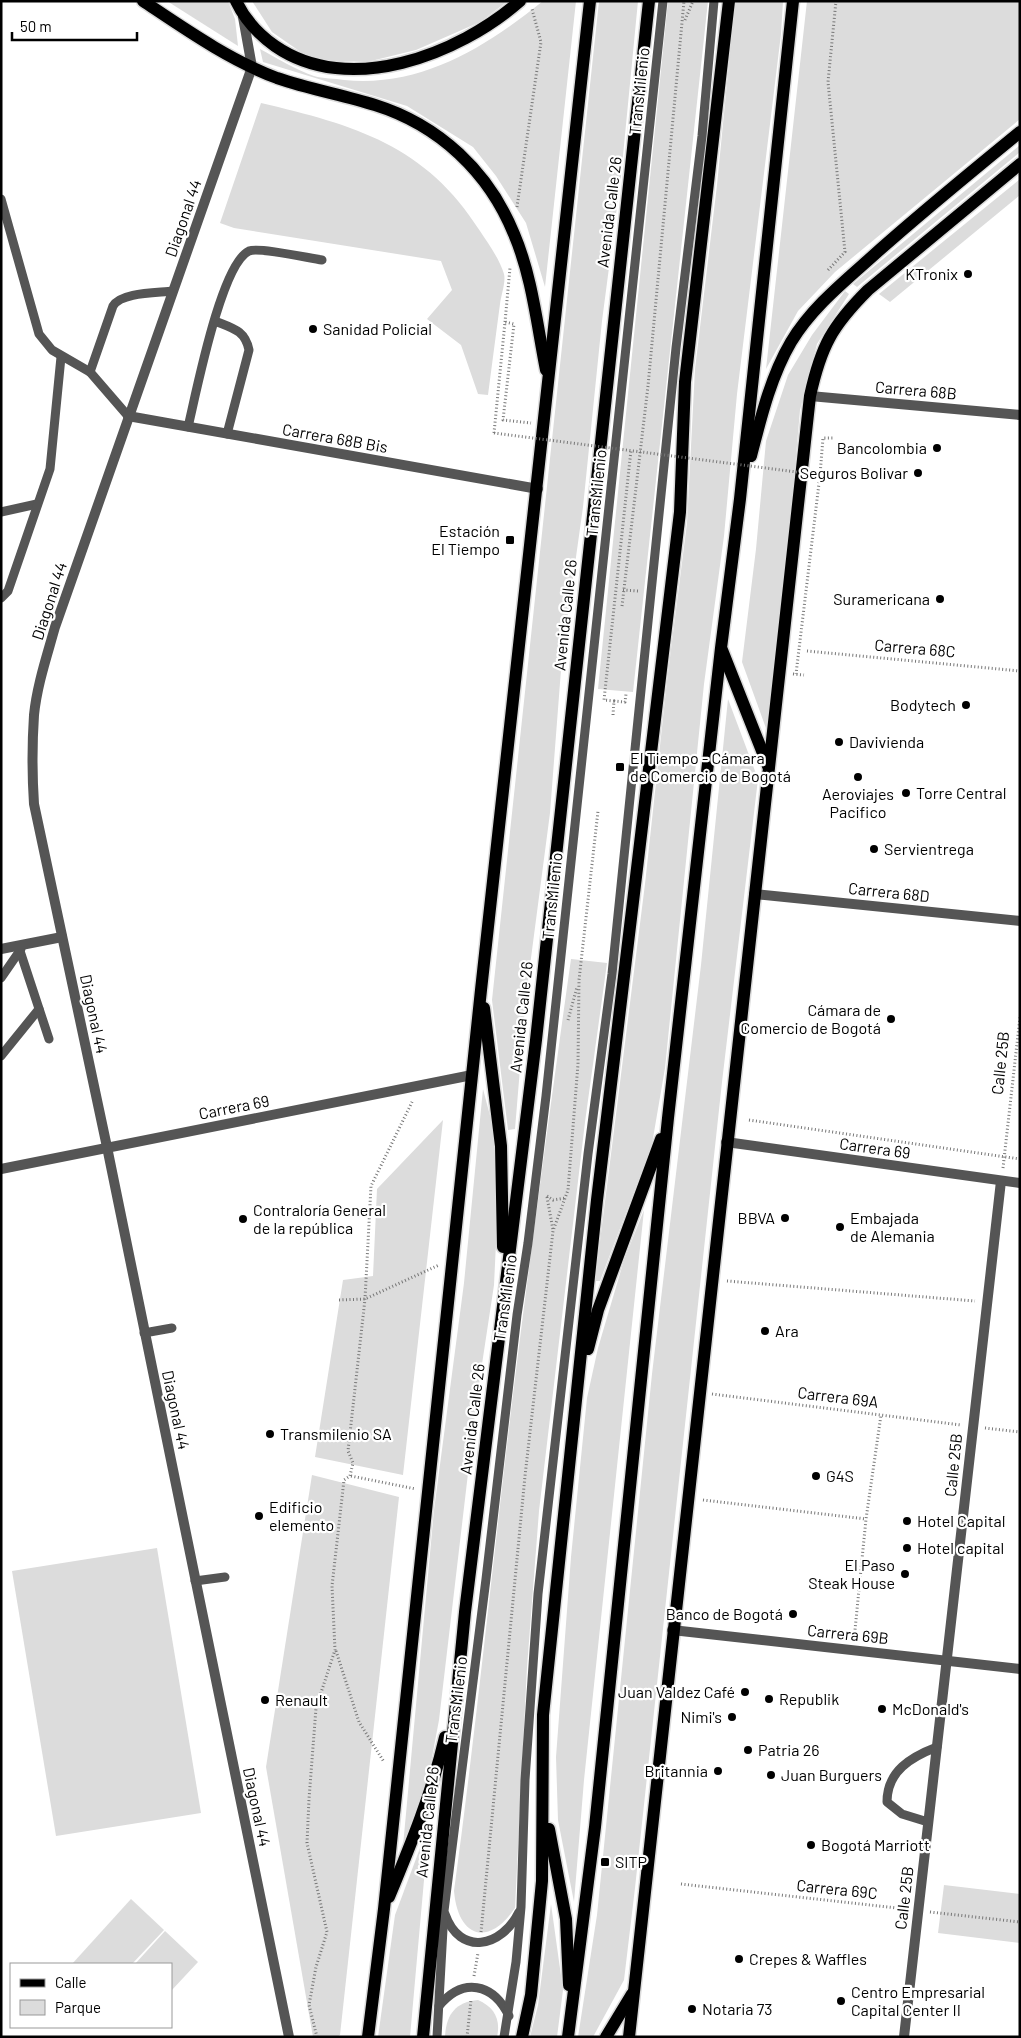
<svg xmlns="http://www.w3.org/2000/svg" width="1021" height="2038" viewBox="0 0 1021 2038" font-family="Barlow,sans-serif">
<rect width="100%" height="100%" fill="#fff"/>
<g fill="#dcdcdc">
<path d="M167 1H228L235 19 238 46Z"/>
<path d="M252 1H508L480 22 416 50 371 61H333L305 55 272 32Z"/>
<path d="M543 1H576L545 287 526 223 496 176 473 147 407 106 263 62 260 49C277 58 296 70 314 76 323 79 335 78 344 80 421 88 486 47 543 1Z"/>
<path d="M599 1H638L621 176 602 321 583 507 562 657 550 813 526 996 515 1129 508 1130 492 1000Z"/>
<path d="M668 1H708L633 692 598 689Z"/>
<path d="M735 1H783L781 34 737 394 724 536 704 684 665 1068 652 1144 600 1281H595L645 884 667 681 687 523 695 369 717 185Z"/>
<path d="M807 1H1020V119L835 272 798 311 766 369Z"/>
<path d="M261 103C354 125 426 145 480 231 488 243 500 260 504 274 506 282 501 296 500 304 496 334 492 364 488 395L478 394 461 345 427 319 452 290 441 261 234 228 220 223Z"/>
<path d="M1020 145V152L857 287 853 284Z"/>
<path d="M1020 179V195L890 302 879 294Z"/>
<path d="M845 291 849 294 817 344 800 410 785 583 767 731 742 662 756 549 766 441 788 375 812 335Z"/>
<path d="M728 699 758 779 722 1082 635 1888 624 1980 593 2037H578L597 1915 652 1374 701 965Z"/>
<path d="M571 959 607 963 585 1122 539 1511 527 1667 515 1908C488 1948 458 1937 454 1891 478 1715 495 1538 517 1362 534 1227 552 1093 571 959Z"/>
<path d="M483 1089 493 1127 498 1201 494 1285 477 1397 439 1720 429 1773 403 1846 434 1510 464 1283Z"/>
<path d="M443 1120 403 1475 315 1457 343 1280 373 1276 377 1189Z"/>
<path d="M644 1210 584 1780 574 1902 558 1820 556 1757 571 1557 587 1398 598 1348 624 1260Z"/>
<path d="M312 1475 399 1497 340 2035 337 2037H313L266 1767Z"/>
<path d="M157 1548 201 1813 56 1836 12 1571Z"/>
<path d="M429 1824 410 2037H378L395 1915Z"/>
<path d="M944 1885 1020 1894V1943L938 1933Z"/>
<path d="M131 1899 164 1930 132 1964H72Z"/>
<path d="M551 1904 563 1990 557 2037H530L538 2005Z"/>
<path d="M165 1931 198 1962 171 1991V1964H135Z"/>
<path d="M478 2000C494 2007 501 2019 497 2037H445C446 2015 455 2002 478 2000Z"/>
</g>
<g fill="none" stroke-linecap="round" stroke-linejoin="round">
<g stroke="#dbdbdb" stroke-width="15">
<g id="primary">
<path d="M143 1C185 29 229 60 277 78 309 89 343 95 375 105 439 125 489 172 514 234 532 276 537 325 546 370"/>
<path d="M236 1C245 20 258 34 275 46 349 97 458 55 520 1"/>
<path d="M751 456C761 417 771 376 791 342 812 307 845 281 875 254 922 212 971 172 1020 132"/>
<path d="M722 650 768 766"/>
<path d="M484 1008 501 1146 503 1247"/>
<path d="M588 1349 598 1310 661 1139"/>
<path d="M549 1829 566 1919 569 1985"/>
<path d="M389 1897C411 1844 432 1793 445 1737"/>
<path d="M368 2037 384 1909 481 990 590 1"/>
<path d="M423 2037 465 1612 536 1040 649 1"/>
<path d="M522 2037 531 1995 542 1881 543 1715 597 1200 680 512 685 382 729 1"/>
<path d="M568 2037 595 1827 668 1118 721 648 740 499 793 1"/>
<path d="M606 2037 632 1994"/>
<path d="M629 2037 810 396C821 346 832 326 868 290L1020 164"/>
</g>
</g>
<g stroke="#777" stroke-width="3" stroke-dasharray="1 2.5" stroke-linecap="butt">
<path d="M685 20 693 1"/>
<path d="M517 207 541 42 532 9"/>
<path d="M828 270 845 252 828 82 836 1"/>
<path d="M505 322 510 268"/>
<path d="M494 433 505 322 514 324 503 420 531 423"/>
<path d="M820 475 823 438H834"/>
<path d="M623 590 638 591 637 593"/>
<path d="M622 606 648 386 684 1"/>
<path d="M807 651 1020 671"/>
<path d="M793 674 804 675"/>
<path d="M614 701 625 702 626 694"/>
<path d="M613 715 614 701 604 700 631 450"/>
<path d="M568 1020 577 987"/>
<path d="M749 1120 1020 1159"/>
<path d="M1003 1168 1020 1017"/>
<path d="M547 1196 553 1200 566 1198"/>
<path d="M547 1197 553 1230"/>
<path d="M727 1281 975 1301"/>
<path d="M339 1300 365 1299 439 1265"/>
<path d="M712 1394 961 1425"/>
<path d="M985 1428 1020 1432"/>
<path d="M351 1476 416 1489"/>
<path d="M703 1500 866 1519"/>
<path d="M854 1640 866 1519 881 1415"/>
<path d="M336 1651 359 1722 384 1762"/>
<path d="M681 1884 906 1909"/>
<path d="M930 1912 1020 1922"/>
<path d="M481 1932 525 1476 553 1231 568 1190 578 1064 579 980 598 811"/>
<path d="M474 1976 478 1953"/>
<path d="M317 2037 309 2005 316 1967 327 1932 307 1843 309 1799 316 1708 335 1650 332 1586 344 1480 350 1476 353 1463 348 1451 365 1299 371 1186 413 1100"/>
<path d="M467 2037 471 2000"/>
</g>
<g stroke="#555" stroke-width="9">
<path d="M1 199 39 334 52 350 90 372 128 416"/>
<path d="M215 321C232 328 245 330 249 350L227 434"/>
<path d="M90 372 113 306C121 292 157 293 173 291"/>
<path d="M188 427C196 394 221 264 249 251 259 247 308 258 322 260"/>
<path d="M1 512 37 504"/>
<path d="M1 598 8 591 50 469 61 357"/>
<path d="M20 951 49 1039"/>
<path d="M1 978 21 949"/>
<path d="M1 1056 39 1009"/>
<path d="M144 1333 172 1328"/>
<path d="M195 1581 225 1577"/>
<path d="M928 1822 902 1814 887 1802C887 1771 911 1757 937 1747"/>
<path d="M445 1914C460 1957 502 1947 519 1912"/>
<path d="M439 2006C463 1977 493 1983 509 2016"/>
<path d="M437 2037 444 1911 486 1579 517 1315 528 1243 546 1096 663 1"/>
<path d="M504 2037 516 1962 521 1907 525 1780 538 1594 588 1154 612 974 676 348 702 136 714 1"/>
</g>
<g stroke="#555" stroke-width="10">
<path d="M243 17 252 67 55 627C47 656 37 685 34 715 32 745 32 774 34 804L107 1147 289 2037"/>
<path d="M810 396 1020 415"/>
<path d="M128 416 538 489"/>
<path d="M754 894 1020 921"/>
<path d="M1 949 62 937"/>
<path d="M726 1142 1020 1183"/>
<path d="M1 1169 472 1075"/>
<path d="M672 1630 1020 1669"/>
<path d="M904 2037 1001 1181"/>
</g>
<use href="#primary" stroke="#000" stroke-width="12"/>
<path stroke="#777" stroke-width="3" stroke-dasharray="1 2.5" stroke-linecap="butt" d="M494 433 820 475 796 674"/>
</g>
<g fill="#000" stroke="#fff" stroke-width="2">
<circle cx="968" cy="274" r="5"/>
<circle cx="313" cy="329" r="5"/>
<circle cx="937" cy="448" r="5"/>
<circle cx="918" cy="473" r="5"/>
<rect x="505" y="535" width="10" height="10" rx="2.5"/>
<circle cx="940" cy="599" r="5"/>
<circle cx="966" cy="705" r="5"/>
<circle cx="839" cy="742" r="5"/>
<rect x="615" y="762" width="10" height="10" rx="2.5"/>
<circle cx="858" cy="777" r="5"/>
<circle cx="906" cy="793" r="5"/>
<circle cx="874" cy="849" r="5"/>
<circle cx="891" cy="1019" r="5"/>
<circle cx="785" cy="1218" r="5"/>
<circle cx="243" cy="1219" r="5"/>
<circle cx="840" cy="1227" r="5"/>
<circle cx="765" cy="1331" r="5"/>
<circle cx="270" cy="1434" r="5"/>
<circle cx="816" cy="1476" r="5"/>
<circle cx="259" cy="1516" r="5"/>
<circle cx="907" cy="1521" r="5"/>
<circle cx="907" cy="1548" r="5"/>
<circle cx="905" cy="1574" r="5"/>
<circle cx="793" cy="1614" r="5"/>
<circle cx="745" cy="1692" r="5"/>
<circle cx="769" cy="1699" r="5"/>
<circle cx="265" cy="1700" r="5"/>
<circle cx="882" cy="1709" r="5"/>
<circle cx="732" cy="1717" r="5"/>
<circle cx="748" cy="1750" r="5"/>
<circle cx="718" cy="1771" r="5"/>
<circle cx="771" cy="1775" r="5"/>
<circle cx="811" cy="1845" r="5"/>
<rect x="600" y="1857" width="10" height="10" rx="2.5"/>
<circle cx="739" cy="1959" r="5"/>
<circle cx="841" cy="2001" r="5"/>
<circle cx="692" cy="2009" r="5"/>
</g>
<g text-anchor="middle" stroke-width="4.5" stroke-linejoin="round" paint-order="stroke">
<g font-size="16" fill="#000" stroke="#fff">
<text transform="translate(639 91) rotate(-84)" y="6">TransMilenio</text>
<text transform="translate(609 212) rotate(-83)" y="6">Avenida Calle 26</text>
<text transform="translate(183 218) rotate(-71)" y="6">Diagonal 44</text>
<text transform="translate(916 390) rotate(5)" y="6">Carrera 68B</text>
<text transform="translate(335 438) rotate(10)" y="6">Carrera 68B Bis</text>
<text transform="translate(596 493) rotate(-84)" y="6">TransMilenio</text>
<text transform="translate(49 601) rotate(-72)" y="6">Diagonal 44</text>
<text transform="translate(565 615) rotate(-84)" y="6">Avenida Calle 26</text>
<text transform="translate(915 648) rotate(5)" y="6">Carrera 68C</text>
<text transform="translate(889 892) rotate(6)" y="6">Carrera 68D</text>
<text transform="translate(552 896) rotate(-84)" y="6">TransMilenio</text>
<text transform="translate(94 1014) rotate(78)" y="6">Diagonal 44</text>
<text transform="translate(521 1017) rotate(-84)" y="6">Avenida Calle 26</text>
<text transform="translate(1000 1063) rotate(-84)" y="6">Calle 25B</text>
<text transform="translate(234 1107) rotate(-11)" y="6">Carrera 69</text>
<text transform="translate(875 1148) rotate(8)" y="6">Carrera 69</text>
<text transform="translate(505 1298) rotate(-82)" y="6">TransMilenio</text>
<text transform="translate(838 1397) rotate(7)" y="6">Carrera 69A</text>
<text transform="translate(176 1410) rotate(78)" y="6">Diagonal 44</text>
<text transform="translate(472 1419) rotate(-83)" y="6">Avenida Calle 26</text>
<text transform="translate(953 1465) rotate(-84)" y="6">Calle 25B</text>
<text transform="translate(848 1634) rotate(6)" y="6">Carrera 69B</text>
<text transform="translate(456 1700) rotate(-83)" y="6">TransMilenio</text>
<text transform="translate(257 1807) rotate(78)" y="6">Diagonal 44</text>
<text transform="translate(427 1822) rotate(-84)" y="6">Avenida Calle 26</text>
<text transform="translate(837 1889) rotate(6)" y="6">Carrera 69C</text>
<text transform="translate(904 1898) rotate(-83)" y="6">Calle 25B</text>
</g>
<g font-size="16" fill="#000" stroke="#fff" text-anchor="start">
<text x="958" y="280" text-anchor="end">KTronix</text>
<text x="323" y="335">Sanidad Policial</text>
<text x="927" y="454" text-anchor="end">Bancolombia</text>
<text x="908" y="479" text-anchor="end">Seguros Bolivar</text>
<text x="500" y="537" text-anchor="end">Estación<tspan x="500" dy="18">El Tiempo</tspan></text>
<text x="930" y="605" text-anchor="end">Suramericana</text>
<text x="956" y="711" text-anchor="end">Bodytech</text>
<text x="849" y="748">Davivienda</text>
<text x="630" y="764">El Tiempo - Cámara<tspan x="630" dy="18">de Comercio de Bogotá</tspan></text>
<text x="916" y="799">Torre Central</text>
<text x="858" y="800" text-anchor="middle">Aeroviajes<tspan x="858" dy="18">Pacifico</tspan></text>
<text x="884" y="855">Servientrega</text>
<text x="881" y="1016" text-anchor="end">Cámara de<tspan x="881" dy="18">Comercio de Bogotá</tspan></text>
<text x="253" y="1216">Contraloría General<tspan x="253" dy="18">de la república</tspan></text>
<text x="775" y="1224" text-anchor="end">BBVA</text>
<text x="850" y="1224">Embajada<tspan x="850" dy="18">de Alemania</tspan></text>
<text x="775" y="1337">Ara</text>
<text x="280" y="1440">Transmilenio SA</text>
<text x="826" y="1482">G4S</text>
<text x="269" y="1513">Edificio<tspan x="269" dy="18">elemento</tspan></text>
<text x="917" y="1527">Hotel Capital</text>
<text x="917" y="1554">Hotel capital</text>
<text x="895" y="1571" text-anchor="end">El Paso<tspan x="895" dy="18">Steak House</tspan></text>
<text x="783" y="1620" text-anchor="end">Banco de Bogotá</text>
<text x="735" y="1698" text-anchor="end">Juan Valdez Café</text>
<text x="779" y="1705">Republik</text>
<text x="275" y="1706">Renault</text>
<text x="892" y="1715">McDonald's</text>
<text x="722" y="1723" text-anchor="end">Nimi's</text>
<text x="758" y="1756">Patria 26</text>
<text x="708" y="1777" text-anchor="end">Britannia</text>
<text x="781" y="1781">Juan Burguers</text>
<text x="821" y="1851">Bogotá Marriott</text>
<text x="615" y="1868">SITP</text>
<text x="749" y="1965">Crepes &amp; Waffles</text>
<text x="851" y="1998">Centro Empresarial<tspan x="851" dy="18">Capital Center II</tspan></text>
<text x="702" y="2015">Notaria 73</text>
</g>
</g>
<rect width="1021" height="2038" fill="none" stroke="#000000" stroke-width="5"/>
<rect x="10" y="1963" width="162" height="65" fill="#ffffff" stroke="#999999"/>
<rect x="20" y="1979" width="25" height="8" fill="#000000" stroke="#999999"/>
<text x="55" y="1988" font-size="15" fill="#000000">Calle</text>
<rect x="20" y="2000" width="25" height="15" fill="#dcdcdc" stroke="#999999"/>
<text x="55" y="2013" font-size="15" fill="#000000">Parque</text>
<path d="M12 32v8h125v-8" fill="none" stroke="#000000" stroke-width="2.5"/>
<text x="20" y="32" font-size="15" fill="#000000" stroke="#ffffff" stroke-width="4" paint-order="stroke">50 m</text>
</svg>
